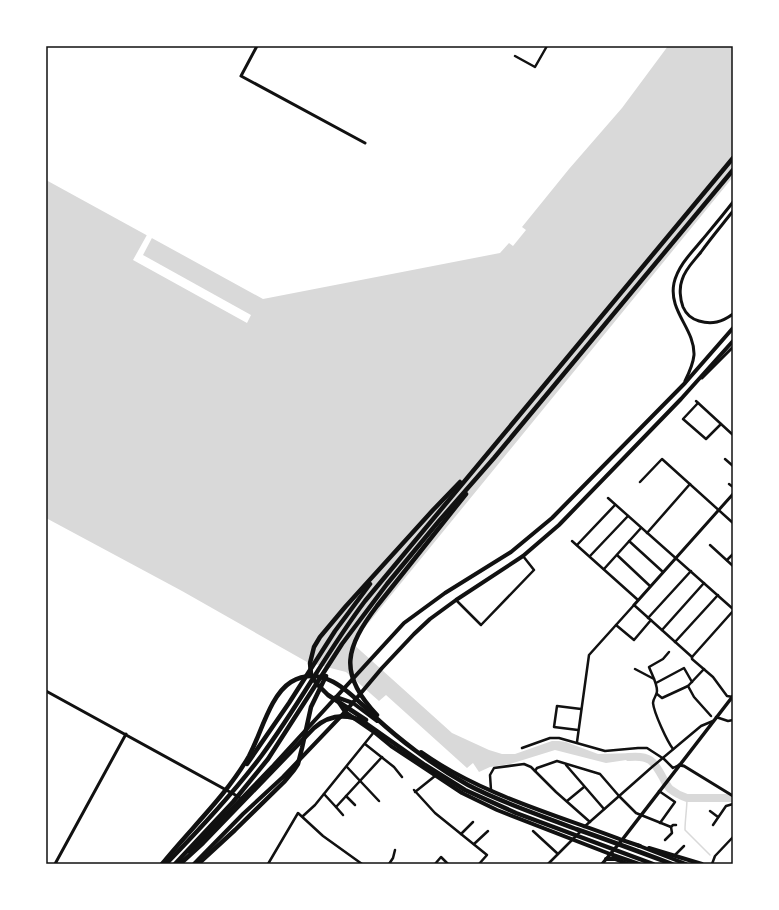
<svg xmlns="http://www.w3.org/2000/svg" width="779" height="910" viewBox="0 0 779 910" font-family="'Exo 2',sans-serif">
<rect width="100%" height="100%" fill="#fff"/>
<path fill="#d9d9d9" d="M668 46H733V177L352 643 452 733 489 750 502 754H515L552 741H559L566 742 598 754 636 753 640 758 606 763 555 750 510 764 490 767 479 772 473 763 467 768 386 695 379 701 346 672 307 662 182 591 46 518V180L263 299 500 253 509 243 513 246 526 230 522 227 569 169 622 108Z"/>
<path fill="#fff" d="M148 233 153 236 143 255 251 315 247 323 133 260Z"/>
<g fill="none" stroke-linecap="round" stroke-linejoin="round">
<path stroke="#d9d9d9" stroke-width="1.5" d="M687 798C687 809 685 819 685 830L710 855"/>
<path stroke="#d9d9d9" stroke-width="8" d="M629 757C650 755 654 761 663 778 665 782 667 786 670 789 675 793 681 796 687 798H733"/>
<g stroke="#111" stroke-width="2.5">
<path d="M515 56 535 67 547 46"/>
<path d="M696 401 733 435"/>
<path d="M698 403 683 419 706 439 721 424"/>
<path d="M725 459 733 466"/>
<path d="M640 482 662 459 733 523"/>
<path d="M729 484 733 487"/>
<path d="M608 498 733 609"/>
<path d="M647 533 690 484"/>
<path d="M572 541 638 600"/>
<path d="M629 541 663 572"/>
<path d="M577 545 615 505"/>
<path d="M710 545 733 566"/>
<path d="M617 555 650 586"/>
<path d="M590 556 628 516"/>
<path d="M727 560 733 554"/>
<path d="M604 569 641 528"/>
<path d="M456 600 481 625 534 570 523 556"/>
<path d="M648 618 691 571"/>
<path d="M616 625 634 640 651 620"/>
<path d="M662 630 704 583"/>
<path d="M675 642 718 595"/>
<path d="M669 652 663 659 649 667C652 675 657 683 657 691 657 696 653 698 653 703 654 713 667 741 673 749"/>
<path d="M692 657 733 611"/>
<path d="M635 669 654 679"/>
<path d="M656 683 684 668 692 682"/>
<path d="M688 686 694 697 711 716"/>
<path d="M657 694 662 698 688 686 704 669"/>
<path d="M716 717 728 721 733 720"/>
<path d="M578 730 554 727 557 706 581 709"/>
<path d="M577 742 589 655 634 605 692 657V659L713 677 727 696 733 697"/>
<path d="M365 744 394 767 402 777"/>
<path d="M522 748 550 738H559L605 751 638 748H647L664 759 673 768 679 765"/>
<path d="M566 765 604 809"/>
<path d="M347 767 379 801"/>
<path d="M535 771 537 768 557 761 600 774 619 796 636 813 671 827"/>
<path d="M414 790 435 813 487 855 479 864"/>
<path d="M491 790 490 775 494 768 524 764 531 767 556 792 590 822"/>
<path d="M659 791 675 802 660 823"/>
<path d="M415 792 435 776"/>
<path d="M324 794 336 807 382 757"/>
<path d="M346 796 355 805"/>
<path d="M567 801 584 787"/>
<path d="M336 807 343 815"/>
<path d="M710 811 718 817"/>
<path d="M303 816 315 805 374 732"/>
<path d="M713 825 726 806 733 804"/>
<path d="M584 827 652 767 701 726 713 721"/>
<path d="M533 831 558 854"/>
<path d="M461 834 473 822"/>
<path d="M665 840 672 833 671 827 673 825H676"/>
<path d="M474 844 488 831"/>
<path d="M675 855 684 846"/>
<path d="M268 864 298 813 323 836 362 864"/>
<path d="M389 864 393 858 395 850"/>
<path d="M435 864 441 857 448 864"/>
<path d="M548 864 581 831"/>
<path d="M712 864 715 856 733 837"/>
</g>
<g stroke="#111" stroke-width="3">
<path d="M257 46 241 76 365 143"/>
<path d="M733 211C722 225 711 238 701 252 694 261 685 269 682 280 679 288 680 299 683 307 686 314 692 319 699 321 712 325 722 322 733 314"/>
<path d="M702 378 733 347"/>
<path d="M685 381C689 373 693 365 694 355 695 329 668 311 674 283 678 266 691 253 702 240 712 228 723 215 733 202"/>
<path d="M634 605 733 494"/>
<path d="M46 691 239 797"/>
<path d="M679 765 684 766 733 796"/>
<path d="M55 864 126 734"/>
</g>
<path stroke="#111" stroke-width="3.5" d="M602 864 622 840 733 696"/>
<g stroke="#111" stroke-width="4">
<path d="M336 697 353 703 377 721"/>
<path d="M339 703 345 712 374 732 391 746 462 793 497 810 610 854"/>
<path d="M421 752C482 795 554 814 622 840L640 846"/>
<path d="M649 848 702 864"/>
<path d="M190 852 272 767 404 623 445 593 511 552 552 518 685 383 733 328"/>
<path d="M606 859H615L628 864"/>
<path d="M194 864 243 814 283 777 345 712 382 668 414 634 430 619 456 600 523 556 559 525 681 399 733 341"/>
</g>
<g stroke="#111" stroke-width="4">
<path d="M637 845 686 864"/>
<path d="M610 854 639 864"/>
</g>
<g stroke="#111" stroke-width="4.5">
<path d="M377 715C337 673 346 647 377 606L466 494"/>
<path d="M366 720 328 695 316 683 311 674 310 663 314 647 320 637 346 606 433 510 460 482"/>
<path d="M247 764 289 703 335 631 370 584"/>
<path d="M162 864C191 828 226 796 249 756 261 734 270 695 291 682 324 662 353 696 375 717 388 729 401 740 416 751 432 763 450 775 468 785 502 803 540 815 576 829 608 840 640 852 672 864"/>
<path d="M166 864C200 829 233 794 262 755 299 705 328 650 365 601L733 158"/>
<path d="M175 864 233 802 268 759 342 644 387 584 439 521 494 458 733 170"/>
<path d="M180 864 203 843 314 728C329 715 346 713 364 722L425 765 465 790 516 813 653 864"/>
<path d="M198 864 235 830 284 782 294 770 298 764 302 748 311 707 326 676"/>
</g>
</g>
<rect width="779" height="910" fill="none" stroke="#ffffff" stroke-width="94"/>
<rect x="47" y="47" width="685" height="816" fill="none" stroke="#111" stroke-width="1.5"/>
</svg>
